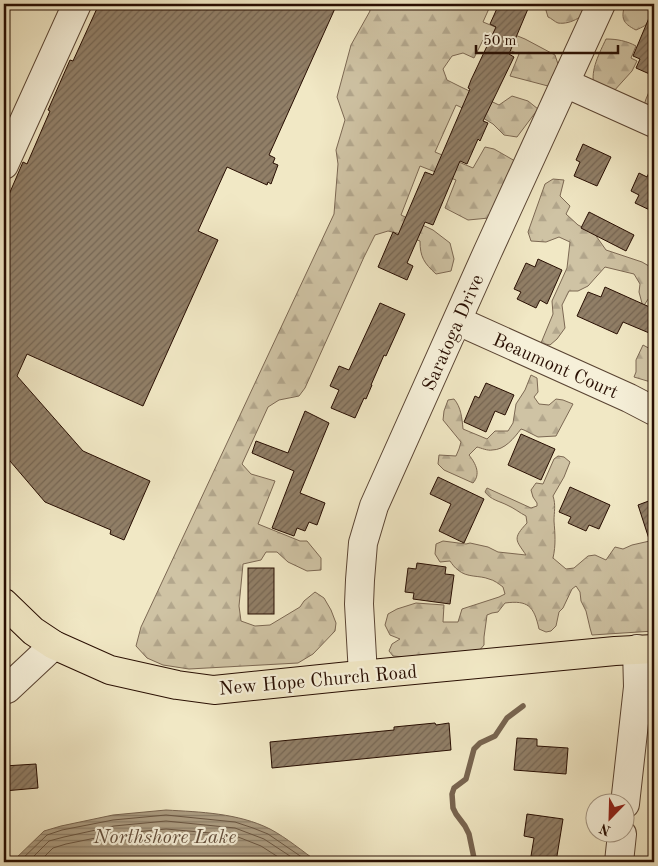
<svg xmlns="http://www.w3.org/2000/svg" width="658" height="866" viewBox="0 0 658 866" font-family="'Old Standard TT',serif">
<defs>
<pattern id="forest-firs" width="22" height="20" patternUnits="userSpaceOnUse" patternTransform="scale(1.25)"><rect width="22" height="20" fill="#cfc3a4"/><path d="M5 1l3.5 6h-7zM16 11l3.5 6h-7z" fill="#b2a68c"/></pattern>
<pattern id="water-rules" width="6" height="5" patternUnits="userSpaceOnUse" patternTransform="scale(1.25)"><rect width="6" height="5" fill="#ad9e83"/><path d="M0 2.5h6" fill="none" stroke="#8d7f69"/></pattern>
<pattern id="building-hatch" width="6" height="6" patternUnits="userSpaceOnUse" patternTransform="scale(1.25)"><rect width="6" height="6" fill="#917f67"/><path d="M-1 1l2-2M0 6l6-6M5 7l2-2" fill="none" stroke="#766653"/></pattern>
</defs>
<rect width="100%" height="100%" fill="#f1e8c5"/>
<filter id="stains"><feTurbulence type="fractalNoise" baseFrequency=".004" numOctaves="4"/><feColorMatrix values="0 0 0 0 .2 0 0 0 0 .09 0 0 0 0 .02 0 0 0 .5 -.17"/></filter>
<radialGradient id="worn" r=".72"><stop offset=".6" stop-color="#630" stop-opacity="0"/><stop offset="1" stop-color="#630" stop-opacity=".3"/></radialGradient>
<g fill="url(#forest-firs)" stroke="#7c6853">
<path d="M369 4H491L483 22 525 39 555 55 559 67 548 86 510 76 519 54 483 40 474 58 463 53 452 56 443 69 447 80 461 87 499 105 512 96 528 101 538 109 517 137 504 135 493 124 478 115 456 105 435 152 473 168 485 147 494 149 515 161 489 218 468 220 445 208 456 180 420 166 401 215 433 230 450 243 454 259 451 271 436 274C424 263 420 257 420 241L401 234 388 231 375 235 364 257 305 388 299 396 279 400 268 407 242 464 251 474 275 481 258 524 300 541H307L321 558V570L307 571 288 562 277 552H266L261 560 243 564 239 606 241 621 255 626 270 625 300 607 304 601 315 592 324 598 331 610 336 623 335 631 313 654 298 663 189 669 163 665 147 658 136 646 141 627 334 214 338 164 336 150 345 120 337 97 351 45 370 11Z"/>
<path d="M546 4H591C587 15 571 25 558 23 555 22 551 18 548 17L545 7Z"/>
<path d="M625 4H654C654 20 650 24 636 30 622 23 621 18 625 4Z"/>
<path d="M606 39C617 39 627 41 636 46L631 58 637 61 632 71 613 92 594 85C590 70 600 52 606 39Z"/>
<path d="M654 80V113L643 108 646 99Z"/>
<path d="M553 179 564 180 560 196 570 206 566 214 578 225 594 233 606 250 642 262 654 269V290L643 307 639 292 640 284 634 274 605 267 588 286 578 291H569L562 305 565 328 557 339 550 345 541 343 553 314 552 301 567 268 570 242 559 237 546 242 531 241 528 232 545 184Z"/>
<path d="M643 345 654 351V383L634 377 636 372V360Z"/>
<path d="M531 375 537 378 538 392 534 397 539 404 549 405 556 399 563 400 573 404 556 436 538 437 524 430 521 429C514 438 505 450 492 450 488 451 481 448 477 447L469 455C476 464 481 474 473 483L444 470 438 464 439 455 456 456 459 449 461 442 443 420 444 411 448 400 454 399C461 407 462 418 463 429L487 439 495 431H508L513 423 516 404 525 390Z"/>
<path d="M558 456 564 457 570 462 564 477 553 496C556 505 554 512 554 521 555 534 556 545 553 558L566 569 574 568 588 556 595 555 606 560 615 547 623 549 632 545 654 540V631L592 635 590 628 586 611 581 601 580 592 576 586 572 589 563 608 559 612 556 626 551 631 546 632 539 629C534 606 528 600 505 603L498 612 492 613 487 615 484 637V645L478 652 415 658 393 656 389 651 392 644 400 639 390 635 385 625 388 614 397 609 416 603 444 605 443 622H458L462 609 499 597 505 594 503 587C499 584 494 580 489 579 479 575 467 578 458 570 455 568 452 564 450 561L440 562 435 554 436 544 443 541 466 544 470 543 488 547 498 552 526 555C516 540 512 539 527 523L526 516C520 513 514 508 507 505 499 501 491 500 485 492L487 488 531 508 537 506V503L533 497 531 490 536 483 543 484 554 459Z"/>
</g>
<path fill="url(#water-rules)" stroke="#78644f" d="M166 810C200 812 238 813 270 829 287 838 302 851 318 862H12L44 831 61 826 113 815Z"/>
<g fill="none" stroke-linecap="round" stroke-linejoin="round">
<g stroke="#6a5642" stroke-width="1">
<path d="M19 862 47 835 62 830 113 820 166 815 235 822 253 828 268 834 309 862"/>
<path d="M28 862 49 841 64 837 114 826 166 821 235 828 264 839 299 862"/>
<path d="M39 862 53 848 66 844 115 834 166 829 233 835 261 846 286 862"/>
</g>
<path stroke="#78644f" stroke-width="5.5" d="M473 862 474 858 469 834 465 826 456 814 453 808 452 794 454 788 466 779 474 749 480 743 495 736 507 718 523 706"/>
</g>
<g fill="url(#building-hatch)" stroke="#280e02">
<path d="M99 4H337L269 155 275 158 273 163 278 165 271 184 268 182 267 185 227 167 198 231 218 240 143 406 27 354 17 376 83 451 150 481 124 540 110 534 111 530 45 502 4 454V206L23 162 27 164 50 111 48 110 70 60 73 61Z"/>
<path d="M499 4H530L509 54 514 57 483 121 488 123 480 141 478 139 467 164 460 161 433 225 425 222 407 263 413 266 407 280 378 267 393 232 398 235 425 172 433 175 470 89 468 88 471 80 496 27 490 24Z"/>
<path d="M654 6V76L636 68 640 59 633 56Z"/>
<path d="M583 144 611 157 597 186 574 176 580 162 576 160Z"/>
<path d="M654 162V212L635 203 639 195 631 191 639 173 647 177Z"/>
<path d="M589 212 634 235 626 251 581 228Z"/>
<path d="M538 259 562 270 547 304 540 300 536 308 517 299 521 292 514 289 526 263 535 267Z"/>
<path d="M605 287 654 309V335L623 322 617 334 577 316 588 292 601 297Z"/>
<path d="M380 303 405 314 386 356 384 355 371 385H372L366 399 364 398 355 418 331 408 339 390 330 386 339 366 349 370Z"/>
<path d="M486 383 514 395 505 415 495 411 486 432 464 422 475 396 479 398Z"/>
<path d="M305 411 329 423 300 493 325 503 317 525 309 522 305 531 297 528 294 536 272 528 294 471 252 453 256 441 288 453Z"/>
<path d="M521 434 555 449 541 480 508 465Z"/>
<path d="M438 477 484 499 464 543 439 531 451 504 430 494Z"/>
<path d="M570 487 610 505 599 529 589 525 586 531 568 523 571 517 559 512Z"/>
<path d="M654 499V545H651L638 505Z"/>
<path d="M417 563 446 567 445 574 454 575 450 604 413 599 414 593 405 592 408 568 416 569Z"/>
<rect x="248" y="568" width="26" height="46"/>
<path d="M435 723 436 725 449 723 451 750 272 768 270 742 394 730V727Z"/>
<path d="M517 738 537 739V746L568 748 566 774 514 770Z"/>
<path d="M36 764 38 788 4 791V766Z"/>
<path d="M527 814 563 819 556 862H530L534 838 524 836Z"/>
</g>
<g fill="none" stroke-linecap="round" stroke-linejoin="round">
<g stroke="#5a4433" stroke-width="30">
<g id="minor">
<path d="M565 83 654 123"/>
<path d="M4 165 77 4"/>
<path d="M458 321 629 398 654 411"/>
<path d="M363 675 359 604 360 580 363 543 374 506 488 251 601 4"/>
<path d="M4 690 7 689 54 645"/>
<path d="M625 804 638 687 637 649"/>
<path d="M619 862 622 834"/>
</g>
</g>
<g stroke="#280e02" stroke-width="30">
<path id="major" d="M4 603 33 631 54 645 110 670 177 685 214 690 350 676 615 651 654 649"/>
</g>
<use href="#minor" stroke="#f6f0d9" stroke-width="28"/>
<use href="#major" stroke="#f1e8c5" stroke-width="28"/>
</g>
<g text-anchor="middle" stroke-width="4.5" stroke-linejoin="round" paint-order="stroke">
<g font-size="19" fill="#280e02" stroke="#f6f0d9">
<text transform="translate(452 332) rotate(-66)" y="7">Saratoga Drive</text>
<text transform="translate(556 365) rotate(24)" y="7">Beaumont Court</text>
<text transform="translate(318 679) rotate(-5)" y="7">New Hope Church Road</text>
</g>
<g font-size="20" font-style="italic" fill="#644f3c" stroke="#f6f0d9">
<text x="165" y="843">Northshore Lake</text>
</g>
</g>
<rect width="658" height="866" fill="none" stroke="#f1e8c5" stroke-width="20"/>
<rect x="5" y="5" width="648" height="856" fill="none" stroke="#280e02" stroke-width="2.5"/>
<rect x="10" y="10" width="638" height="846" fill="none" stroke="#280e02"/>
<g transform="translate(610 818) rotate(203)"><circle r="24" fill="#f6f0d9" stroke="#a49683"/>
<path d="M0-4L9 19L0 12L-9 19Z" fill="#8f2418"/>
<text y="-8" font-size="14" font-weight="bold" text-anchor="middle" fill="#280e02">N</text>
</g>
<path d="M476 45v8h142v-8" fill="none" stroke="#280e02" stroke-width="2.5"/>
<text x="483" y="45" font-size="15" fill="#280e02" stroke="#f6f0d9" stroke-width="4" paint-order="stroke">50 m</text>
<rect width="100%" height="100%" filter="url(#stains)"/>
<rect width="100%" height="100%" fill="url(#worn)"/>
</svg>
